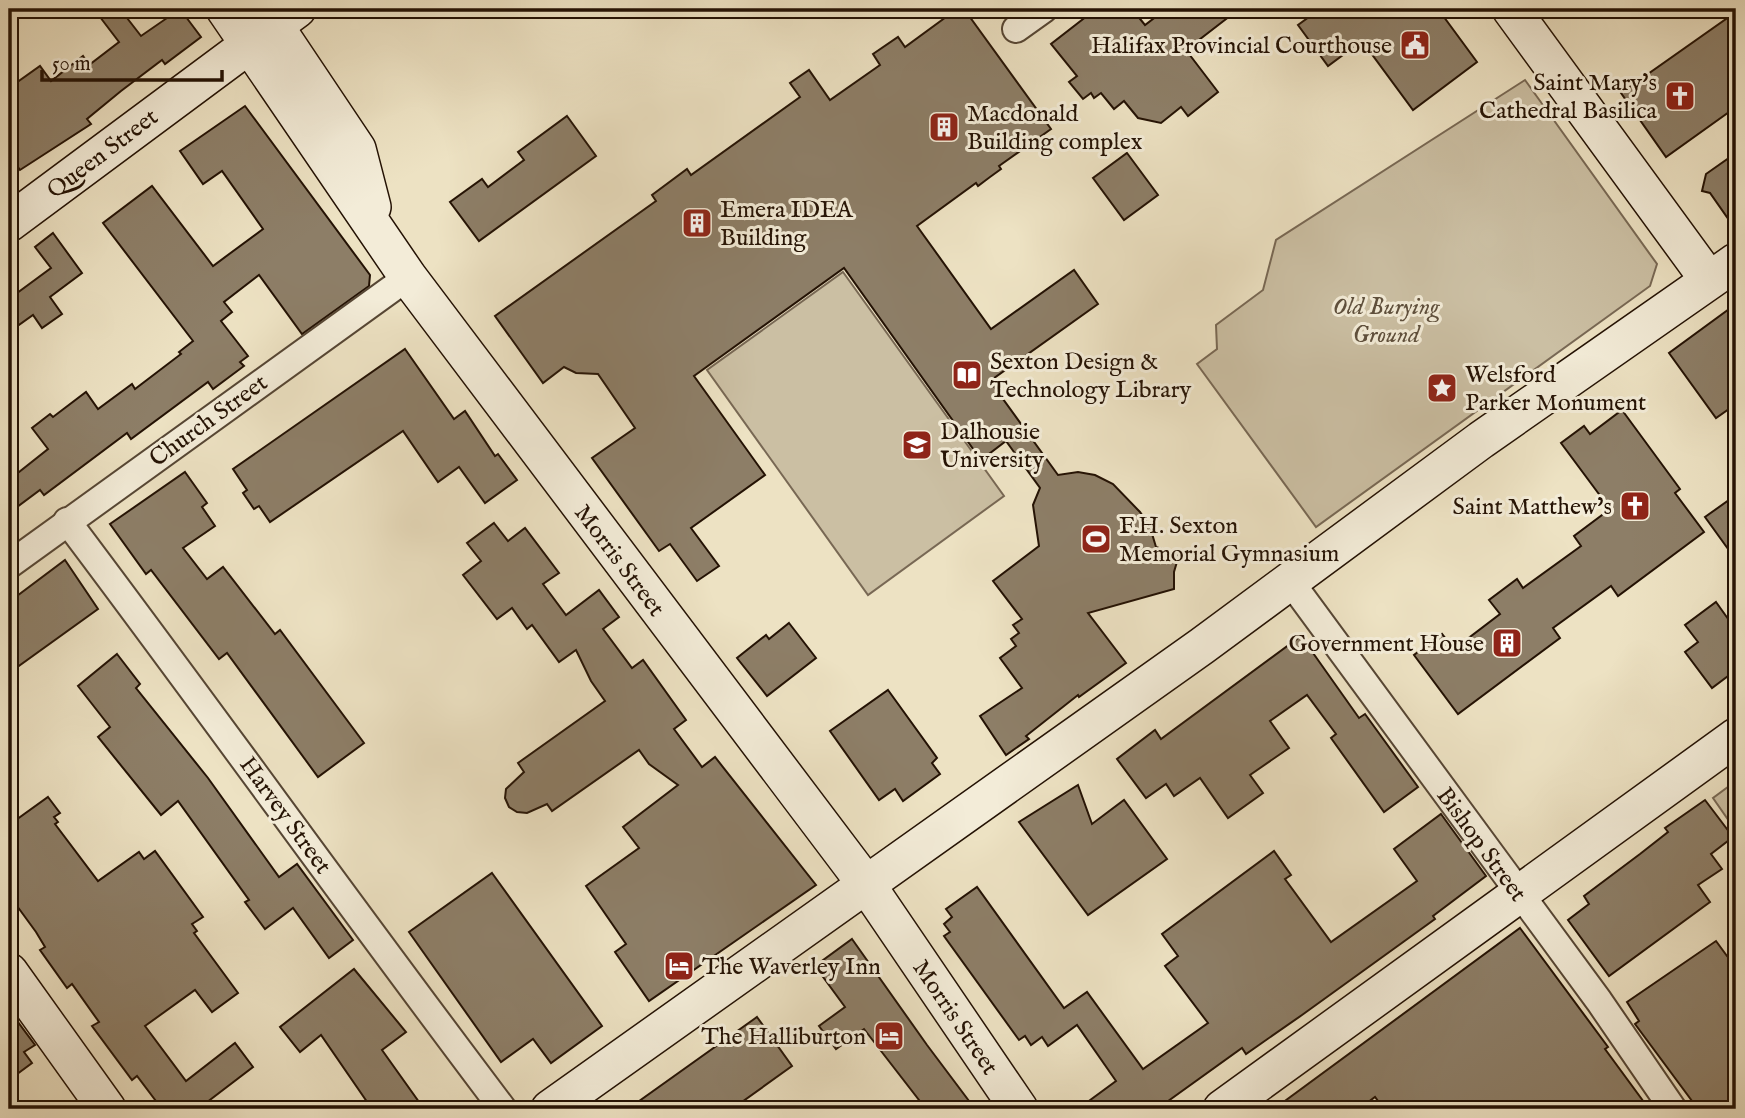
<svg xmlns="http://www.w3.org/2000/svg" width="1745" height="1118" viewBox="0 0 1745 1118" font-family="'IM FELL English',serif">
<rect width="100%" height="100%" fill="#ede2c3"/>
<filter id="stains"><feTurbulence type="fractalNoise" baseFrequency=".00286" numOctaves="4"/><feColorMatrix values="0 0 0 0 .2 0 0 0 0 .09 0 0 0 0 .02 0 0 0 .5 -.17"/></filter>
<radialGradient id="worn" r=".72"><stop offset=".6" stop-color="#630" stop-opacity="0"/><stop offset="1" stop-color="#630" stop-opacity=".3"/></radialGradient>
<g fill="#cbbfa3" stroke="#786854" stroke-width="2">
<path d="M1525 80 1657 264 1650 286 1316 527 1197 364 1217 349 1216 325 1263 290 1276 240Z"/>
<path d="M843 272 1004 496 868 595 707 370Z"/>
<path d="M1736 781V831L1713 798Z"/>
</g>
<g fill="#8d7e67" stroke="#241204" stroke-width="2">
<path d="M110 9H120L141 36 180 9 201 37 165 64 162 60 121 91 87 119 91 124 20 170 9 154V88L40 66 51 81 83 56 89 65 119 42 100 17Z"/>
<path d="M957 9H964L1051 129 999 166 1001 169 990 177 978 186 976 183 917 226 991 329 1074 270 1098 304 990 381 1058 475 1078 472 1095 475 1113 484 1140 512 1150 527 1156 547 1179 555 1174 572V589L1088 613 1126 663 1079 697 1078 695 1026 736 1029 739 1006 755 980 716 1022 688 1000 658 1016 646 1011 639 1019 633 1013 625 1022 619 993 581 1039 546 1033 505 1040 488 1006 441 981 460 844 268 694 376 765 475 691 528 719 566 697 581 670 544 659 551 592 458 635 428 598 374 576 373 564 367 543 383 495 316 656 201 652 195 687 169 691 175 800 97 790 83 809 70 830 100 880 65 873 54 898 37 905 47Z"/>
<path d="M1096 9H1132L1145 25 1166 9H1239L1186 50 1218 92 1188 116 1181 107 1161 123 1138 118 1124 101 1114 109 1101 93 1094 98 1091 93 1083 99 1069 82 1077 76 1051 44Z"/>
<path d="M1320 9H1438L1477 62 1413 110 1362 41 1328 66 1298 25Z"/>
<path d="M1736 12V107L1666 157 1621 93Z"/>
<path d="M245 106 370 275 369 286 302 334 259 275 224 302 232 312 221 321 248 356 240 362 244 366 213 389 208 382 131 439 127 433 44 495 40 490 9 513V480L48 449 32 428 50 414 53 417 86 392 98 409 132 384 135 389 181 354 179 352 193 341 103 223 152 186 213 266 263 229 222 171 203 184 180 151Z"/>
<path d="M567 116 596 156 479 241 450 202 482 179 488 187 524 160 518 152Z"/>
<path d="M1127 153 1158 195 1124 220 1093 178Z"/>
<path d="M1736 153V230L1710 193 1702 191 1706 174Z"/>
<path d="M53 233 82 273 50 297 62 314 42 328 33 315 9 332V299L51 268 35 247Z"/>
<path d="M1736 304V404L1716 418 1669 353Z"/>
<path d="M405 349 454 419 465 411 495 456 498 454 517 480 485 503 459 467 438 482 403 431 270 522 259 506 254 509 243 493 247 490 233 469Z"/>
<path d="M1622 410 1680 489 1675 493 1704 532 1618 596 1611 586 1553 628 1560 638 1458 714 1414 655 1442 634 1454 649 1500 614 1489 600 1517 579 1523 588 1581 546 1574 536 1610 509 1561 443 1584 426 1590 434Z"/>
<path d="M185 472 207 503 202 507 215 526 183 548 207 579 223 567 275 634 280 630 364 743 318 777 227 653 219 659 151 570 146 574 110 524Z"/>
<path d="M1736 495V560L1705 517Z"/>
<path d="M494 523 508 541 525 528 559 573 543 584 566 615 599 590 619 617 603 629 632 668 643 660 686 720 674 729 702 767 715 757 816 885 649 1001 615 952 626 944 586 886 639 848 623 827 678 785 649 764 639 750 552 811 547 804 527 813 517 812 509 807 505 798 506 789 524 772 518 763 605 701 591 681 576 650 559 662 532 625 527 629 512 608 497 619 463 575 481 561 467 543Z"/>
<path d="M65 560 98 609 9 673V602Z"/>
<path d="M1716 602 1736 630V670L1712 688 1685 652 1698 642 1685 625Z"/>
<path d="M789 623 816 658 767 696 737 658 766 635 769 639Z"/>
<path d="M1301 636 1359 718 1365 714 1418 787 1384 812 1331 738 1336 734 1307 695 1270 721 1289 748 1250 775 1263 793 1228 818 1200 778 1174 796 1166 784 1146 798 1117 759 1155 730 1161 739Z"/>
<path d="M117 654 140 684 136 688 208 778 279 877 297 864 353 940 329 958 293 908 265 929 245 902 249 900 178 801 161 815 98 737 110 727 78 686Z"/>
<path d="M888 690 937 758 932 763 940 774 903 801 895 789 879 800 830 731Z"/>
<path d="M1078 785 1092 824 1124 800 1167 859 1088 915 1019 822Z"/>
<path d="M48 797 60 813 54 817 58 822 55 824 98 881 139 852 144 859 155 851 203 917 192 924 197 931 194 933 238 993 212 1012 195 990 145 1026 186 1081 235 1043 253 1067 198 1109H162L137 1076 132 1080 92 1026 99 1022 72 984 67 988 40 950 45 947 36 932 9 895V825Z"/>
<path d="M1705 800 1733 837 1711 854 1722 869 1698 885 1710 902 1609 976 1568 920 1589 904 1584 896 1640 854 1668 832 1665 828Z"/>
<path d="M1441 814 1486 876 1433 916 1435 919 1302 1015 1246 1054 1242 1048 1157 1109H1078L1116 1081 1077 1025 1048 1046 1042 1037 1031 1045 1025 1036 1019 1040 944 936 950 932 944 924 952 917 946 909 977 887 1064 1008 1087 992 1143 1069 1208 1023 1165 966 1178 956 1162 934 1274 851 1291 875 1285 879 1331 942 1417 881 1394 849Z"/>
<path d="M492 873 602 1026 551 1063 533 1039 501 1062 409 932Z"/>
<path d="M1520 928 1608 1047 1605 1049 1649 1109H1384L1375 1097 1359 1109H1274Z"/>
<path d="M852 939 927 1045 975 1109H926L864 1029 836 1049 819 1026 845 1007 815 966Z"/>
<path d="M1716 941 1727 956 1736 951V1109H1698L1635 1024 1639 1021 1627 1002Z"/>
<path d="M354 969 406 1032 382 1050 424 1109H372L321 1035 300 1052 280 1027Z"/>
<path d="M9 1010 35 1045 24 1052 32 1063 9 1080Z"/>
<path d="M757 1017 792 1066 742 1102 748 1109H628Z"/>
</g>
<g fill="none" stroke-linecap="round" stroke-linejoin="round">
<g stroke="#564634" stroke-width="30">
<g id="street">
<path d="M1016 29 1044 9"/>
<path d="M67 521C214 716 356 915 503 1109"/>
<path d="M9 565 408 277"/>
<path d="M1290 581 1599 1001 1673 1109"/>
</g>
</g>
<g stroke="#241204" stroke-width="40">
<g id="secondary">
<path d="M225 9 408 277 866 884 1019 1109"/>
<path d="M1511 9 1709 280"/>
<path d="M274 25 357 149 372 207"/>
<path d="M9 223 297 9"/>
<path d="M9 972 107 1109"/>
<path d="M550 1109 1202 646 1481 440 1736 262"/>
<path d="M1222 1109 1736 737"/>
</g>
</g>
<use href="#street" stroke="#f3ecd8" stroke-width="26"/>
<use href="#secondary" stroke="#f3ecd8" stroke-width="37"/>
</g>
<defs>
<g id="civic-square" transform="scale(1.575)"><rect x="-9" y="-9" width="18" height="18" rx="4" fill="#8f2418" stroke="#f3ecd8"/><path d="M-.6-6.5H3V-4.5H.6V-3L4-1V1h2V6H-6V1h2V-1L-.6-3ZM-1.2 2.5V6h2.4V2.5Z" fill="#fff"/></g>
<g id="church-square" transform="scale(1.575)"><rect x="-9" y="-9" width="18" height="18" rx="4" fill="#8f2418" stroke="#f3ecd8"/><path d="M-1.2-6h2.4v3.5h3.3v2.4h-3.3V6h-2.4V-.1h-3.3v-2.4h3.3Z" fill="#fff"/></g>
<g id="building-square" transform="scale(1.575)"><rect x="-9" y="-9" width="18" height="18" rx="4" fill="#8f2418" stroke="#f3ecd8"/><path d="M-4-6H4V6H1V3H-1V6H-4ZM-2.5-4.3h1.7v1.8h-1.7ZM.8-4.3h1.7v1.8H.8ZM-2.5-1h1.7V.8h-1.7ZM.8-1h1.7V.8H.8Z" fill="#fff"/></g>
<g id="library-square" transform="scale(1.575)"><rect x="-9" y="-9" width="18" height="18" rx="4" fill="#8f2418" stroke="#f3ecd8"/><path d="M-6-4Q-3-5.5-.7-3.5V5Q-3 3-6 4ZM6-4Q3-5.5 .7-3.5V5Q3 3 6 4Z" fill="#fff"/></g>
<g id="sight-square" transform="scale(1.575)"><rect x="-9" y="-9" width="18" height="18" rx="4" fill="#8f2418" stroke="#f3ecd8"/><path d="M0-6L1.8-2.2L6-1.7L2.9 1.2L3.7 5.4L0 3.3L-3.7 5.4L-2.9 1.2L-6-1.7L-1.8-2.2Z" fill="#fff"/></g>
<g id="university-square" transform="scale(1.575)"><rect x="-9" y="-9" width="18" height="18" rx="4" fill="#8f2418" stroke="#f3ecd8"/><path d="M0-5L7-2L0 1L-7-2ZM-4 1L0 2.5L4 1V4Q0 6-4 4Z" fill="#fff"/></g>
<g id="stadium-square" transform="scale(1.575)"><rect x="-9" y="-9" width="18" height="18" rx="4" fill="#8f2418" stroke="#f3ecd8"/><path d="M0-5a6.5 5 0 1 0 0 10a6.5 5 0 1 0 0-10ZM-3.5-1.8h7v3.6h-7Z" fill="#fff"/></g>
<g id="hotel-square" transform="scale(1.575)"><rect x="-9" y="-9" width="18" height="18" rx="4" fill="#8f2418" stroke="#f3ecd8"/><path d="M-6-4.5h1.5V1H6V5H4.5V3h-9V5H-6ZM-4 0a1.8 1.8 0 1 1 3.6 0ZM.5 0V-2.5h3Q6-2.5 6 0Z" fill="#fff"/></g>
</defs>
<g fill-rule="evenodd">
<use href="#civic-square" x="1415" y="45"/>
<use href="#church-square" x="1680" y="96"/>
<use href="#building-square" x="944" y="127"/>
<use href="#building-square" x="697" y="223"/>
<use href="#library-square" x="967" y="375"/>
<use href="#sight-square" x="1442" y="388"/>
<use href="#university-square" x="917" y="445"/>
<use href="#church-square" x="1635" y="506"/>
<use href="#stadium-square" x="1096" y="539"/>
<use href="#building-square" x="1507" y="643"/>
<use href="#hotel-square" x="679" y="966"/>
<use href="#hotel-square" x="889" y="1036"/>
</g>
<g text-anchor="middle" stroke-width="6" stroke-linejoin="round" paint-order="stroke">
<g font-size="24" fill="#241204" stroke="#f3ecd8" text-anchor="start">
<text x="1392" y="53" text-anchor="end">Halifax Provincial Courthouse</text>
<text x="1657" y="90" text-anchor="end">Saint Mary's<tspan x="1657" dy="28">Cathedral Basilica</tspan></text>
<text x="967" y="121">Macdonald<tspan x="967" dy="28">Building complex</tspan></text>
<text x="720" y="217">Emera IDEA<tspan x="720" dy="28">Building</tspan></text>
<text x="990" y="369">Sexton Design &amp;<tspan x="990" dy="28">Technology Library</tspan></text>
<text x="1465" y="382">Welsford<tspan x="1465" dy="28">Parker Monument</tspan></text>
<text x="940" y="439">Dalhousie<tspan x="940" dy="28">University</tspan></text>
<text x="1612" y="514" text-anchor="end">Saint Matthew's</text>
<text x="1119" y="533">F.H. Sexton<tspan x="1119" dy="28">Memorial Gymnasium</tspan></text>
<text x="1484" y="651" text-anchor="end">Government House</text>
<text x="702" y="974">The Waverley Inn</text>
<text x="866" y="1044" text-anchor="end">The Halliburton</text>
</g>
<g font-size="24" fill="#241204" stroke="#f3ecd8">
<text transform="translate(102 153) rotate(-37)" y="8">Queen Street</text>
<text transform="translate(208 420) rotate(-36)" y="8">Church Street</text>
<text transform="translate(620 560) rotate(53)" y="8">Morris Street</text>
<text transform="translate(286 815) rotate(54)" y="8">Harvey Street</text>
<text transform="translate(1482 844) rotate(54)" y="8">Bishop Street</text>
<text transform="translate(956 1017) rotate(56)" y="8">Morris Street</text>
</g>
<g font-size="24" font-style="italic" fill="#5e4f3c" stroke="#f3ecd8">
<text x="1386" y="314">Old Burying<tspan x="1386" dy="28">Ground</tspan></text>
</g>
</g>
<rect width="1745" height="1118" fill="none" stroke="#ede2c3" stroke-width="35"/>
<rect x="10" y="10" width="1724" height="1097" fill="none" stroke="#241204" stroke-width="3.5"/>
<rect x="18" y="18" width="1710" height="1083" fill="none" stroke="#241204" stroke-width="2"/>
<path d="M42 70v10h180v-10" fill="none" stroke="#241204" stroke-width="3.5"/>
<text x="52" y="70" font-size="21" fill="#241204" stroke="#f3ecd8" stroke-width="5" paint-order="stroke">50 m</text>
<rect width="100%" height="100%" filter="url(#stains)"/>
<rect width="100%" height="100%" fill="url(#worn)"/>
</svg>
